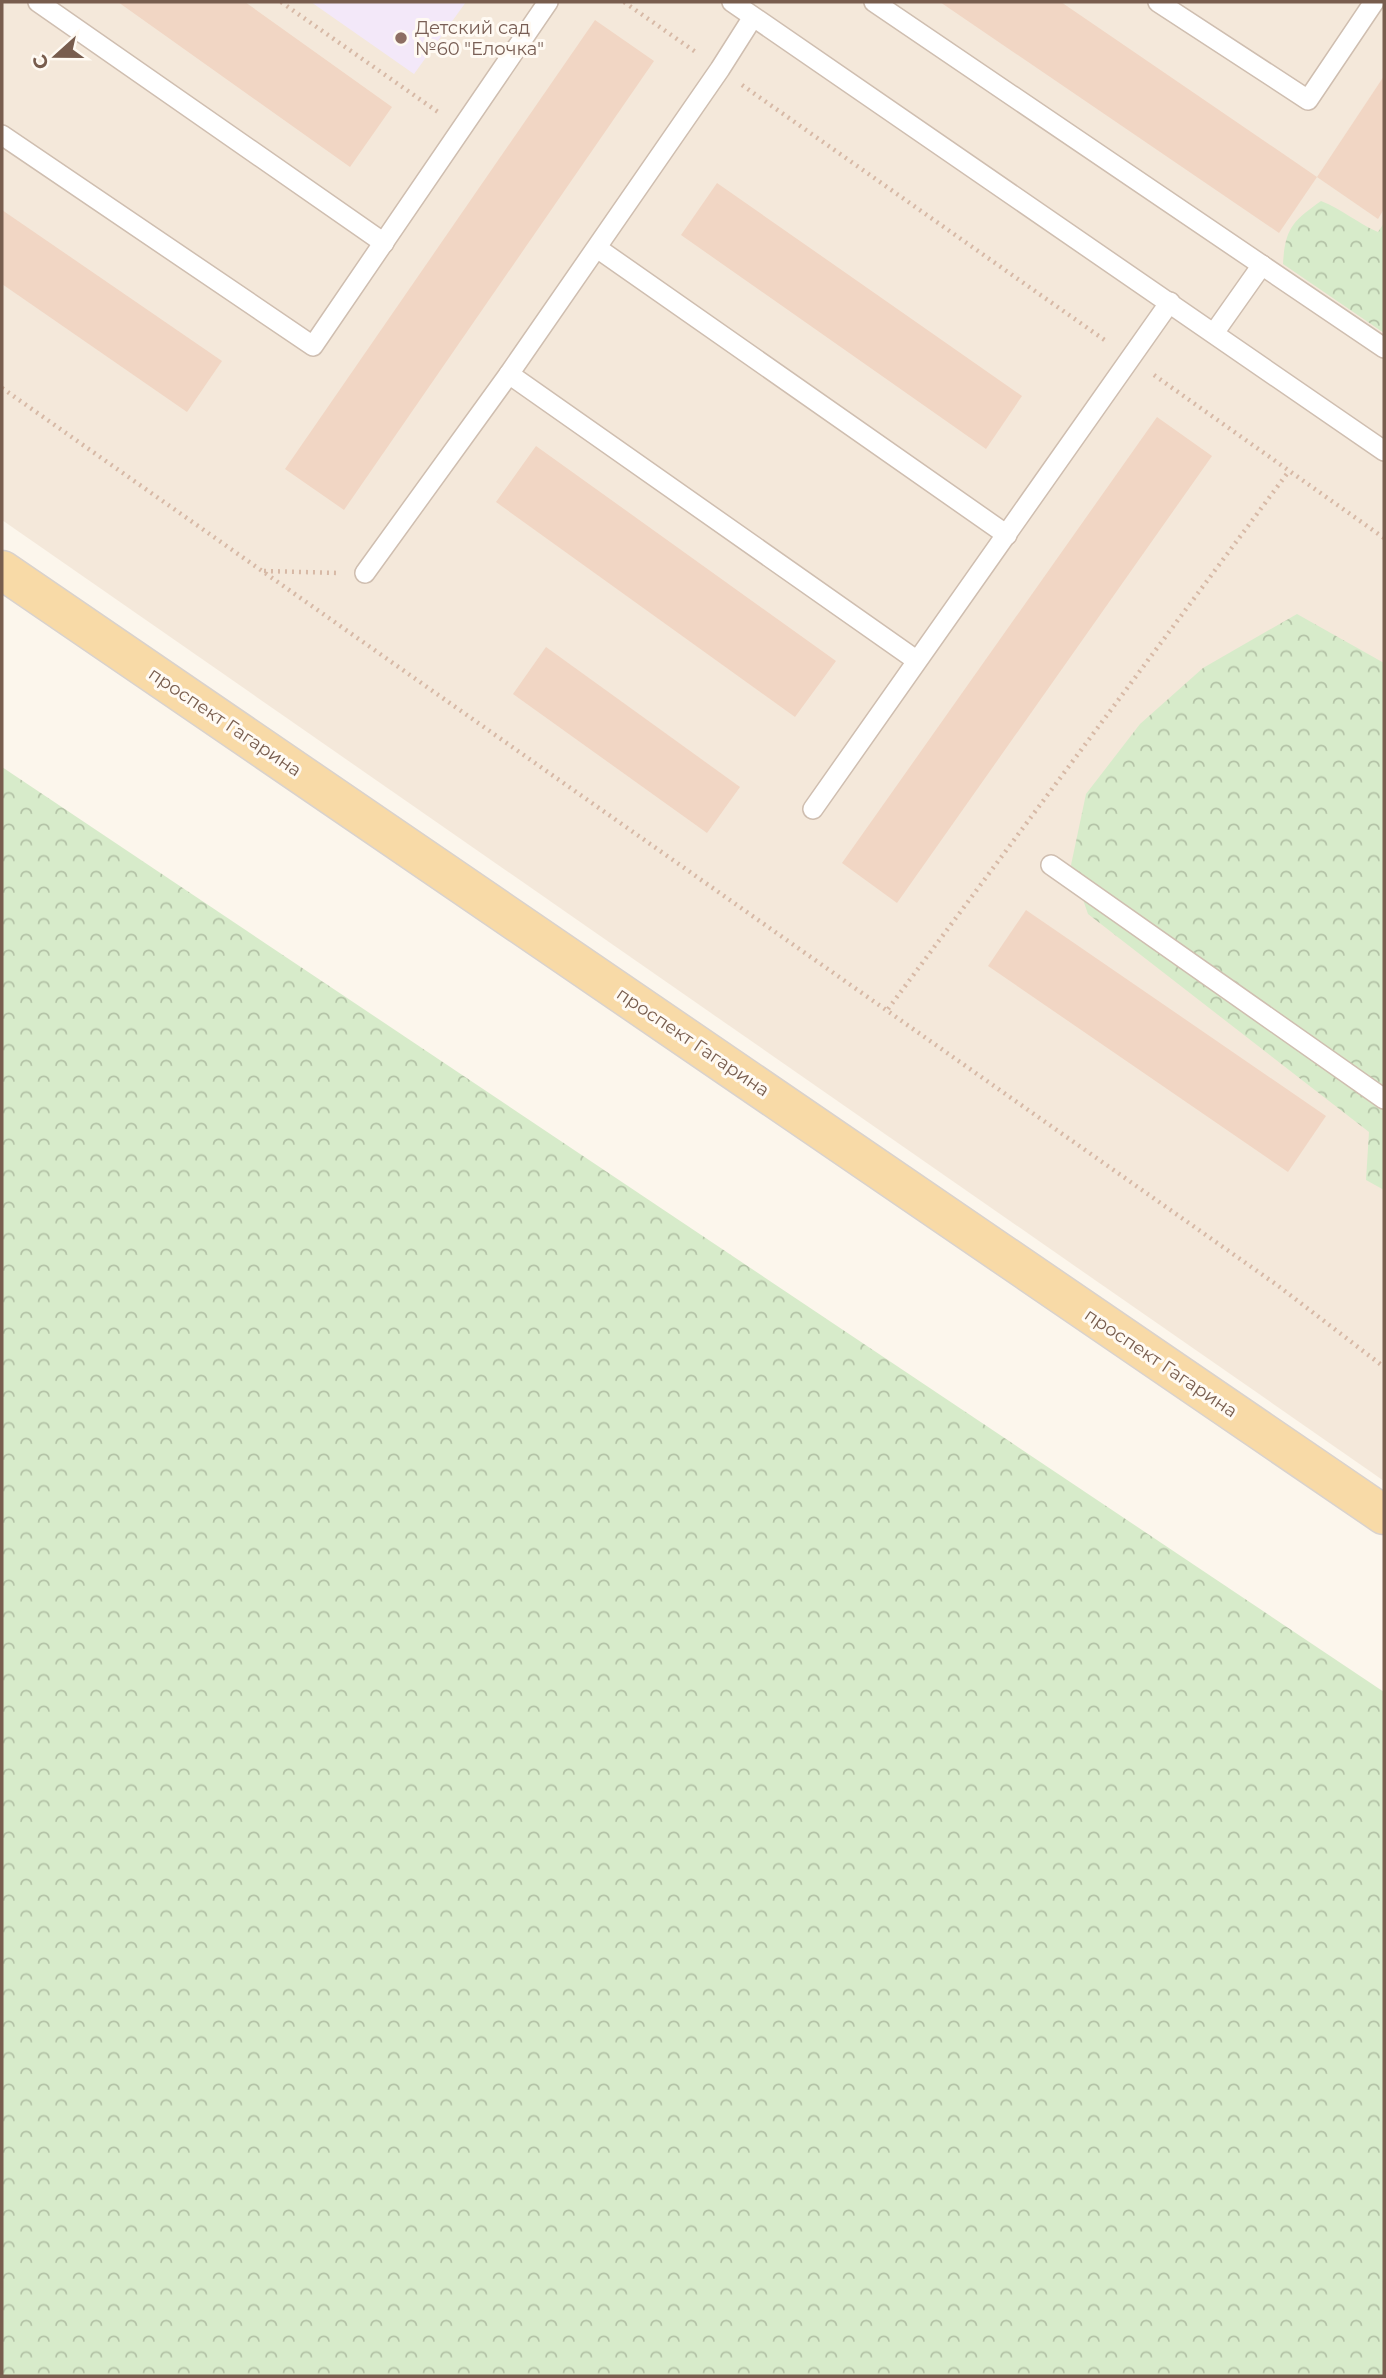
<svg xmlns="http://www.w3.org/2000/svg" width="1386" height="2378" viewBox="0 0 1386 2378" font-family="Montserrat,sans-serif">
<defs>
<pattern id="forest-crowns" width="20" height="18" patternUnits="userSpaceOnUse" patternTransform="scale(1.75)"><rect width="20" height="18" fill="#d7ebca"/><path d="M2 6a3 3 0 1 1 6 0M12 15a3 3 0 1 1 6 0" fill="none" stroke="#b3c2a6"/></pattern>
</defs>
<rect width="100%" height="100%" fill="#fcf6ec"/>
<path fill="#f4e8da" d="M2 2H1384V1481L2 520Z"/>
<path fill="#f3e8f9" d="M311 2H466L414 74Z"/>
<g fill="url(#forest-crowns)">
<path d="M1321 201C1342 209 1357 223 1378 232L1384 223V333L1283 264C1285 228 1293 221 1321 201Z"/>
<path d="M1297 614 1384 663V1190L1366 1180 1369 1132 1088 914 1071 865 1086 794 1140 724 1203 668Z"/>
<path d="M2 767 1384 1692V2376H2Z"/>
</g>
<g fill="#f1d6c4">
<path d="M118 2H245L392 107 350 167Z"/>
<path d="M940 2H1061L1317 177 1279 233Z"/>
<path d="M595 20 654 61 344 510 285 469Z"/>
<path d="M1384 76V209L1378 219 1317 177Z"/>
<path d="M717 183 1022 396 986 449 681 235Z"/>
<path d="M2 210 222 361 187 412 2 284Z"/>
<path d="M1157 417 1212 456 897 903 842 863Z"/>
<path d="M536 446 836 661 795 717 496 502Z"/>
<path d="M546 647 740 787 707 833 513 694Z"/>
<path d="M1026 910 1326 1116 1288 1172 988 966Z"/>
</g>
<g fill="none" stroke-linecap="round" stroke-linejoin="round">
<g stroke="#cfbeb0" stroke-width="22">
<g id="lane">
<path d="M38 2 384 243"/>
<path d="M732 2 1384 451"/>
<path d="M874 2 1384 348"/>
<path d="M1158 2 1308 100 1374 2"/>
<path d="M2 135 313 346 548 2"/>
<path d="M597 248 1007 535"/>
<path d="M1214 333 1262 265"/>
<path d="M509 374 916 660"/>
<path d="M365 573 509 374 720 69 753 17"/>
<path d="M813 809 1170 302"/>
<path d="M1051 865 1384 1099"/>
</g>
</g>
<g stroke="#d9d2cd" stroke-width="41">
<path id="primary" d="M2 570 1384 1515"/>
</g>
<g stroke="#d7b9a6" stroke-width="4.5" stroke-dasharray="2 5" stroke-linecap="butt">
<path d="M281 2 438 112"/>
<path d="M624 2 697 53"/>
<path d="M742 85 1106 341"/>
<path d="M1154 375 1384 538"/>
<path d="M2 388 1277 1285 1384 1367"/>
<path d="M264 571 339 573"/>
<path d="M888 1009 1289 471"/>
</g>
<use href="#lane" stroke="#fff" stroke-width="19"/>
<use href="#primary" stroke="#f8daa7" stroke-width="38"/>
</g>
<circle fill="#8d6e63" stroke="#fffaf3" stroke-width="2.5" cx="401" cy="38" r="7"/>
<g text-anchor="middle" stroke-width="6" stroke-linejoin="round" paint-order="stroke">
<g font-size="18" fill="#785e54" stroke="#fffaf3" text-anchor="start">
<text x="415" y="34">Детский сад<tspan x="415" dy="21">№60 "Елочка"</tspan></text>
</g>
<g font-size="18" fill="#785d4e" stroke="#fffaf3">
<text transform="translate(225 722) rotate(34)" y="6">проспект Гагарина</text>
<text transform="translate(693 1042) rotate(34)" y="6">проспект Гагарина</text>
<text transform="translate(1161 1363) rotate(34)" y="6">проспект Гагарина</text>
</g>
</g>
<rect width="1386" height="2378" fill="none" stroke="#785d4e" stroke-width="7"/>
<g transform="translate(56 56) rotate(249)" stroke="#fffaf3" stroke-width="5" paint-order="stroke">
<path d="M0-5L12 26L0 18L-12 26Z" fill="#785d4e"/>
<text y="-10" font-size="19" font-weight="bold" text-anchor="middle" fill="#785d4e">С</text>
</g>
</svg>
